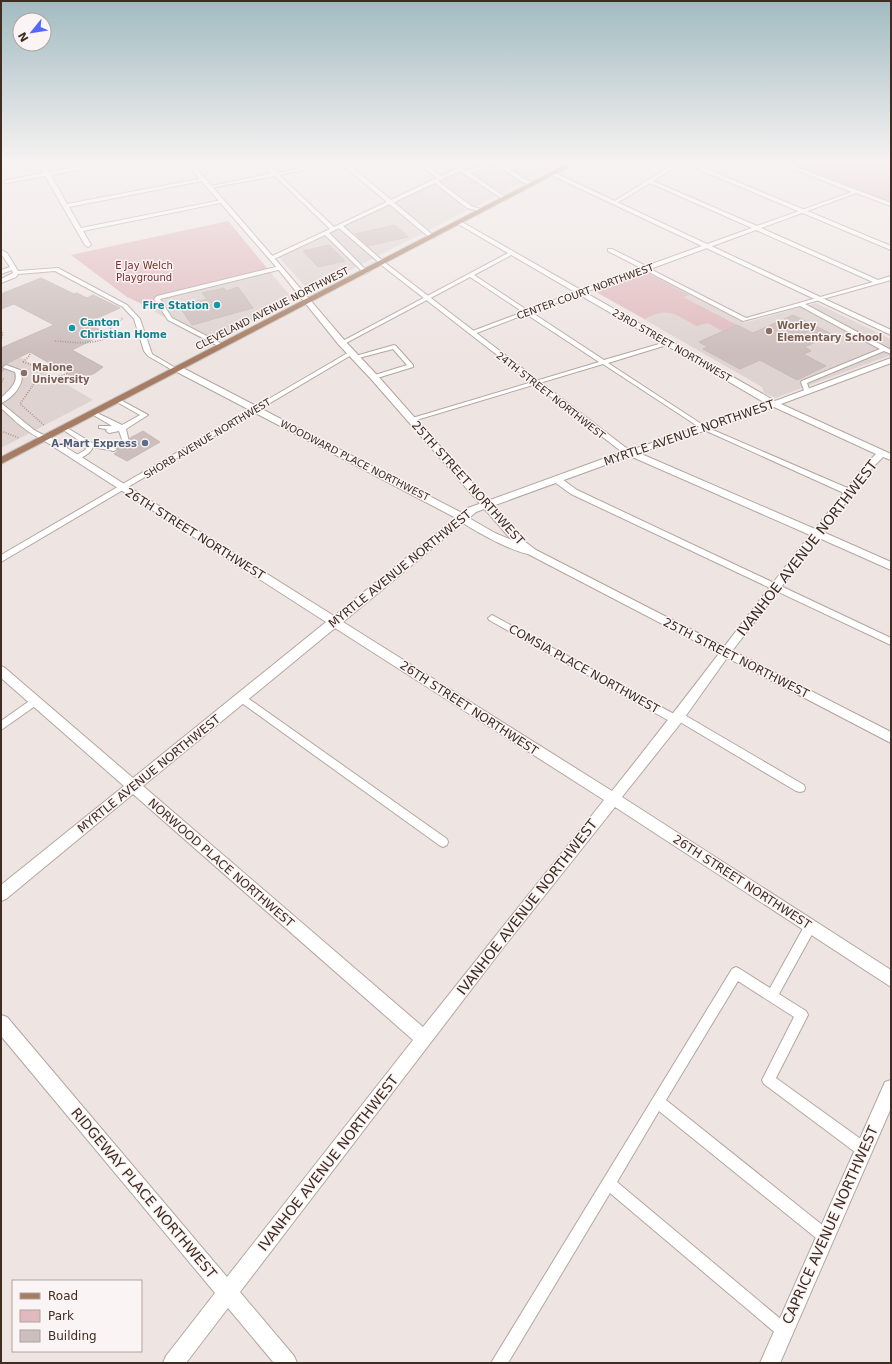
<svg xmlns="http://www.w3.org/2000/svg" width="892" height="1364" viewBox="0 0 892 1364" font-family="'DejaVu Sans',sans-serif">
<rect width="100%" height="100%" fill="#eee5e3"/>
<g fill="#ded3d1">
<path d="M479 162H563L309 291 279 257Z"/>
<path d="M641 272 649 273 744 323 816 303 891 339V355L775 398 764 393 762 387 593 290Z"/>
<path d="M271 273 293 299 209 344 140 303Z"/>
<path d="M1 346 93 400 1 448Z"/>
</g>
<g fill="#e0babe">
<path d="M782 162H891V204Z"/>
<path d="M228 221 271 273 140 303 127 297 71 255Z"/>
<path d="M641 273 649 274 689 295 683 297 737 325 722 331 708 323 696 326C676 315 668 306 645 319L594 291Z"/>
</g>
<g fill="#ccbebc" stroke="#c8b9b5">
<path d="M395 225 408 237 368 246 355 234Z"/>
<path d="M329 245 345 261 318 267 303 251Z"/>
<path d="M41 278 74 294 77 293 87 298 93 295 120 308 91 321 94 323 90 325 107 333 72 350 103 367 95 373 74 382 67 373 30 352 2 366 4 370 1 373V348L54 325 14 304 1 309V294Z"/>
<path d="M238 287 253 308 192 325 179 306 207 299 202 293 224 288 226 291Z"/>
<path d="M793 315 832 334 805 347 811 351 803 354 826 366 797 380 760 360 740 369 703 349 708 347 699 342 737 325 753 333Z"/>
<path d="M143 431 160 442 127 461 114 454 118 451V448L113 446 121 442 127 445 130 443V438Z"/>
</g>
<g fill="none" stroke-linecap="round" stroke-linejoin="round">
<g stroke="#b3a6a1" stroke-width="2">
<g id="lane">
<path d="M261 162H266L277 173 331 162H341L279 175 334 227 437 178 416 162H421L441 176 471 162H477L463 169 467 171 499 162V164L470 173 508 199 504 200 460 171 438 181 471 206 483 210V212L467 208 435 183 343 226 384 262 385 263 382 265 339 228 329 233 368 272 365 274 325 235 274 259H270V257L330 229 275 176 209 188 207 187 272 173Z"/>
<path d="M677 162H683L653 181 757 226 852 192 776 162H783L891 203V206L856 193 761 228 878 280 891 276V280L805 304 891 350V354L884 351 807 383 810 392 805 393 801 382 802 381 880 349 800 306 743 321 645 270 531 312 604 360 666 342H670V344L608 363 706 427 852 490V494H846L702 429 603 364 413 421H409V419L599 362 526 314 474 334H470V332L523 312 470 277 344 344 339 343 510 252 515 253 474 275 527 310 641 268 608 251V249H612L646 266 752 228 650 183 617 203 613 202ZM756 230 873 282 746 318 650 269Z"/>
<path d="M1 250 7 253 18 271 58 268 127 305 140 319 152 354 179 370 174 371 148 356 144 351 134 319 123 307 55 271 18 274 16 277 1 283V279L13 273 12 270 1 274V270L10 267 1 254Z"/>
<path d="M280 266 283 268 282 269 160 299 172 318 224 345V347H220L168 320 154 299 157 296Z"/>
<path d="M394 345 396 346 413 365V367L374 379 372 378V376L407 365 393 349 355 359 352 357Z"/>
<path d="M351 351 353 352V354L1 562V555Z"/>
<path d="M6 365 20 370C27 382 13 398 1 403V398C8 391 19 383 15 372L4 368 3 367Z"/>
<path d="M117 398 148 415 126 429 129 442 126 444 123 442 119 431 109 433 106 431 107 429 99 428V426H112L90 413 95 412 122 425 140 415 115 401V399Z"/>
<path d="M1 403 34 430 47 437V439C35 441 11 417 1 408Z"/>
<path d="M64 426 92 443 106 442 109 444 107 446 117 449 114 451 93 447C90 454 80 460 73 459V457L85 450 87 446 62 429 61 428Z"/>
<path d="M553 477H559L577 490 891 638V645L571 494 553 481Z"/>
<path d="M492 615 674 714 678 712 681 713 804 785 805 788 804 791 800 792 796 791 680 722 676 724 673 723 489 620 488 618Z"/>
<path d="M242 694 447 839 448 842 447 845 443 847 439 845 239 701 237 698 239 695Z"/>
<path d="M35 697 38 698 40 701 38 704 1 730V721Z"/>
<path d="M810 922 814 923 816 927 779 994 806 1011 808 1015 776 1078 869 1145 871 1150 869 1155 864 1157 859 1155 764 1084 762 1080 764 1076 794 1017 738 981 666 1100 831 1232 833 1237 831 1242 826 1244 821 1242 659 1111 617 1182 789 1326 791 1331 789 1336 784 1338 779 1336 610 1193 508 1363H491L732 969 736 967 740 969 770 988 806 923Z"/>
</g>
</g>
<g stroke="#b3a6a1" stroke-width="2">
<g id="street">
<path d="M37 162H43L49 172 105 162H120L51 175 67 204 204 178 207 180 69 207 81 228 222 200 225 202 83 231 91 245 88 247 85 245 45 176 6 183 3 181 43 173Z"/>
<path d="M339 162H346L434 236V238H430Z"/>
<path d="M493 162H500L526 180 536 184 533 186 522 182Z"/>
<path d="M681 162H690L891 246V250Z"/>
<path d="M551 173H555L891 330V335L551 175Z"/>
<path d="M458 222H462L775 401 891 358V363L781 404 891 454V460L883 457 873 467 823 532 891 562V570L819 538 729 655 680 724 622 797 891 970V987L615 807 503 948 240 1292 294 1356 297 1363H274L228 1308 186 1363H163L166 1356 215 1293 1 1036V1015L7 1017 227 1277 413 1040 133 794 6 899 1 901V885L124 786 1 678V666L5 668 133 778 326 622 40 438 45 435 48 436 334 616 456 518 175 371 174 369 175 367H181L462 513 468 508 622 452 380 264V262H384L625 447 631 450 767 404 458 224ZM774 407 876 454 867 463 815 529 639 453ZM630 456 810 535C744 620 679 707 612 791L343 622 463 523C475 531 522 558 536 554L537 552 536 550 495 533 469 518 476 512ZM335 628 604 800 423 1027 143 786Z"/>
<path d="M891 1080V1108L780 1363H760L885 1082Z"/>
</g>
</g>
<g stroke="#b4a29a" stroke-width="2">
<path id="secondary" d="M185 162H191L282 267 345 341 377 375 524 541 536 550 891 732V743L528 554 516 545 371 379 339 345 278 269Z"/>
</g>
<g stroke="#cac4c1" stroke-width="2">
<path id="primary" d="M570 162H578L1 464V457Z"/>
</g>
<g stroke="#b39181" stroke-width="1.5" stroke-dasharray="1 1.5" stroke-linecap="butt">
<path d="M1 330 3 334 1 339"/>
<path d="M55 341C73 342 91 346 108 337L111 327 123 318"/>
<path d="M23 362 38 367 40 375 20 404 44 425"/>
<path d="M23 362 30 355 29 353"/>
<path d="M1 377 3 379 1 384"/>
<path d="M39 377H55L67 374"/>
<path d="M1 431 19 438"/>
</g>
<use href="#lane" fill="#fff" fill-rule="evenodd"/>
<use href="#street" fill="#fff" fill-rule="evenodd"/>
<use href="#secondary" fill="#fff" fill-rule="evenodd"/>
<use href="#primary" fill="#a67d64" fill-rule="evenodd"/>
</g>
<linearGradient id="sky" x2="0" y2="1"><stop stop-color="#a1bbc1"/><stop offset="0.46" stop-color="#f7f3f2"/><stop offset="1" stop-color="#f7f3f2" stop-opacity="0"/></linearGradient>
<rect width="892" height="353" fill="url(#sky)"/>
<g fill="#0f9aa8" stroke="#faf4f4" stroke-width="1.5">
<circle cx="217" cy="305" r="4"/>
<circle cx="72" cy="328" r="4"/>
</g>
<g fill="#8d6e63" stroke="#faf4f4" stroke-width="1.5">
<circle cx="769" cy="331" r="4"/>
<circle cx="24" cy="373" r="4"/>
</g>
<circle fill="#5c6f8a" stroke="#faf4f4" stroke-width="1.5" cx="145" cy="443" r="4"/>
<g text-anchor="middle" stroke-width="3" stroke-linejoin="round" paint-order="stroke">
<g font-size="10" fill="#7a2a28" stroke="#faf4f4">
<text x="144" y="269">E Jay Welch<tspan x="144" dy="12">Playground</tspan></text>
</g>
<g font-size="10" fill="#402c21" stroke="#faf4f4">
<text transform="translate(585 291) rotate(-20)" y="4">CENTER COURT NORTHWEST</text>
<text transform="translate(272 308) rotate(-27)" y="4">CLEVELAND AVENUE NORTHWEST</text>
<text transform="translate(672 345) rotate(30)" y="4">23RD STREET NORTHWEST</text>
<text transform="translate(551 395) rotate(38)" y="4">24TH STREET NORTHWEST</text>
<text transform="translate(207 438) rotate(-31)" y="4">SHORB AVENUE NORTHWEST</text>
<text transform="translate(355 460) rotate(27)" y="4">WOODWARD PLACE NORTHWEST</text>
</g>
<g font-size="10" font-weight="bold" fill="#0d838f" stroke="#faf4f4" text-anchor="end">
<text x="209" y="309">Fire Station</text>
<text x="80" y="326" text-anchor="start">Canton<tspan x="80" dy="12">Christian Home</tspan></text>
</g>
<g font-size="10" font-weight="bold" fill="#785e54" stroke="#faf4f4" text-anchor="start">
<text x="777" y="329">Worley<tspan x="777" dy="12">Elementary School</tspan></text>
<text x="32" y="371">Malone<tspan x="32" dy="12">University</tspan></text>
</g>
<g font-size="10" font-weight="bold" fill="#4e5e75" stroke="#faf4f4" text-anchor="end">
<text x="137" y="447">A-Mart Express</text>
</g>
<g font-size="12" fill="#402c21" stroke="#faf4f4">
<text transform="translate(689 433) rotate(-19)" y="4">MYRTLE AVENUE NORTHWEST</text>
<text transform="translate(468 483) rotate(48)" y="4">25TH STREET NORTHWEST</text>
<text transform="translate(195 534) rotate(32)" y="4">26TH STREET NORTHWEST</text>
<text transform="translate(400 569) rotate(-39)" y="4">MYRTLE AVENUE NORTHWEST</text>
<text transform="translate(736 658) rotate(27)" y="4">25TH STREET NORTHWEST</text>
<text transform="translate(584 669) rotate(29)" y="4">COMSIA PLACE NORTHWEST</text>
<text transform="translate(469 708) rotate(33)" y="4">26TH STREET NORTHWEST</text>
<text transform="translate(149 774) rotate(-39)" y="4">MYRTLE AVENUE NORTHWEST</text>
<text transform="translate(221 863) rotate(41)" y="4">NORWOOD PLACE NORTHWEST</text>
<text transform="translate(742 882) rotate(33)" y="4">26TH STREET NORTHWEST</text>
</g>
<g font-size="14" fill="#402c21" stroke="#faf4f4">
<text transform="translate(807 548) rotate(-52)" y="5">IVANHOE AVENUE NORTHWEST</text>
<text transform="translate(527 907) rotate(-52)" y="5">IVANHOE AVENUE NORTHWEST</text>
<text transform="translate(328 1163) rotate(-52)" y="5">IVANHOE AVENUE NORTHWEST</text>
<text transform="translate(144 1193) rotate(50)" y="5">RIDGEWAY PLACE NORTHWEST</text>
<text transform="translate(830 1225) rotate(-66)" y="5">CAPRICE AVENUE NORTHWEST</text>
</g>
</g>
<rect width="892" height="1364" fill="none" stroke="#402c21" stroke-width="4"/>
<rect x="12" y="1280" width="130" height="72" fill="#faf4f4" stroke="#b0a4a0"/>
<rect x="20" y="1293" width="20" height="6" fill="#a67d64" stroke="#b0a4a0"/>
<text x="48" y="1300" font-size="12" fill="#402c21">Road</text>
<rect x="20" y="1310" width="20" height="12" fill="#e0babe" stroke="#b0a4a0"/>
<text x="48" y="1320" font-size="12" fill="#402c21">Park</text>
<rect x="20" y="1330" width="20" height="12" fill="#ccbebc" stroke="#b0a4a0"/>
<text x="48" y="1340" font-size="12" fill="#402c21">Building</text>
<g transform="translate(32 32) rotate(240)"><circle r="19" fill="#faf4f4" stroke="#b0a4a0"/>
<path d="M0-3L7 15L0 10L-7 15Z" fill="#5468fb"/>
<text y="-6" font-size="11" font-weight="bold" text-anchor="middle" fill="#402c21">N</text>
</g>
</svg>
